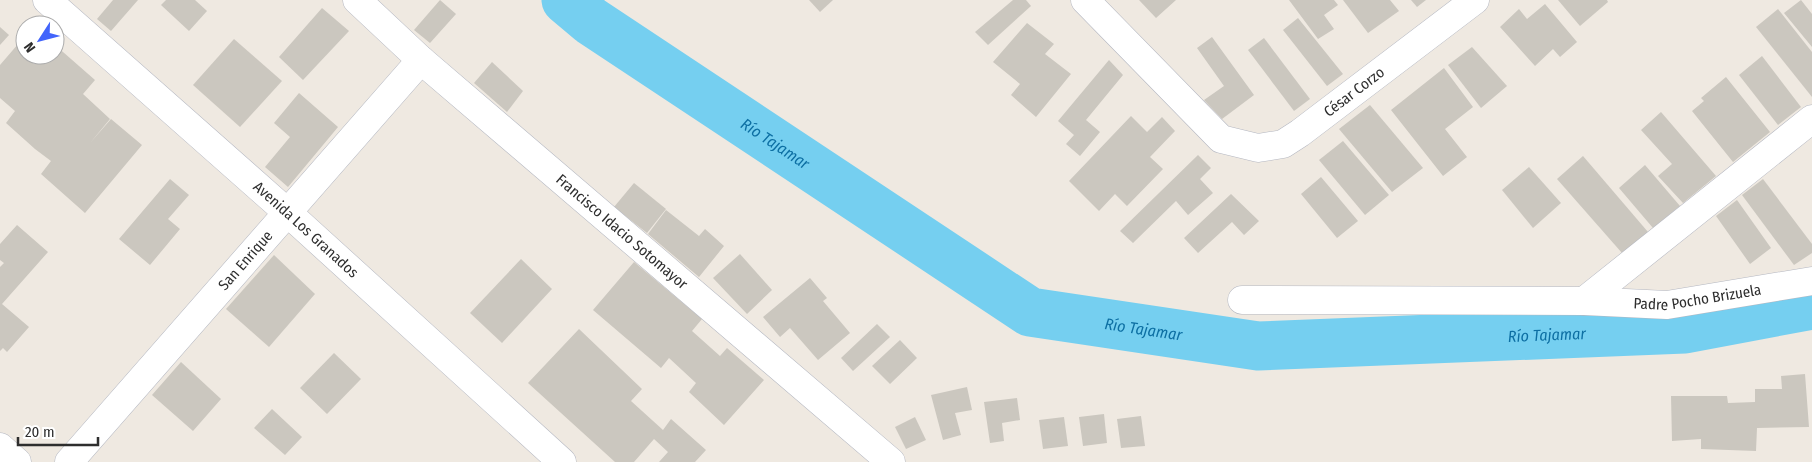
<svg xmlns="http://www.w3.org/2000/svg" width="1812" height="462" viewBox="0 0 1812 462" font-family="'Fira Sans Condensed',sans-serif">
<rect width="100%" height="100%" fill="#efe9e1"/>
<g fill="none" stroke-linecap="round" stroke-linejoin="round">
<path stroke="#75cff0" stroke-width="49" id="s1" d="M566 0 591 21 1030 312 1258 346 1685 329 1812 305"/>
</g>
<g fill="#cbc7bf">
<path d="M113 0H138L111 31 97 19Z"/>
<path d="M166 0H195L207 11 189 31 161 5Z"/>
<path d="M440 0 456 14 430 43 414 30Z"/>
<path d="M809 0H833L820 12Z"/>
<path d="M1013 0H1026L1031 6 988 45 975 32Z"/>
<path d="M1139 0H1176L1156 18Z"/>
<path d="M1289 0H1334L1338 5 1324 15 1334 29 1318 39Z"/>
<path d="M1343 0H1390L1399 11 1368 33Z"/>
<path d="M1411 0H1426L1417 7Z"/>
<path d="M1558 0H1607L1608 2 1580 26Z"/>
<path d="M1801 0 1812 14V47L1784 13Z"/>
<path d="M1545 4 1577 42 1560 57 1553 49 1535 66 1500 27 1519 9 1527 19Z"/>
<path d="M322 8 349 31 303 80 279 57Z"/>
<path d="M1778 9 1812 52V97L1756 27Z"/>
<path d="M1298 18 1343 74 1327 86 1283 30Z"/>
<path d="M1027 23 1054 44 1045 54 1071 74 1036 117 1011 95 1020 84 993 62Z"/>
<path d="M0 27 9 35 0 45Z"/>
<path d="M25 36V55H55V45L95 80 83 94 110 119 90 143 111 119 142 145 85 213 41 174 51 161 35 149 6 123 15 111 0 98V65Z"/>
<path d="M1212 37 1254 95 1222 119 1204 100 1224 86 1197 48Z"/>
<path d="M1264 38 1310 99 1294 111 1248 50Z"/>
<path d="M234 39 282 81 240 127 193 85Z"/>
<path d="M1472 47 1507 86 1481 108 1448 65Z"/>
<path d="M1762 56 1801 107 1778 125 1739 75Z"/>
<path d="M1109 60 1123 75 1086 120 1100 132 1080 156 1066 144 1074 135 1058 121Z"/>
<path d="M492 62 523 91 507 112 474 83Z"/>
<path d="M1444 68 1473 107 1445 129 1467 157 1443 176 1391 110Z"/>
<path d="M1726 77 1770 132 1733 162 1692 111 1704 101 1701 98Z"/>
<path d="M299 93 338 127 288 187 265 167 290 137 274 123Z"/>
<path d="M1370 105 1423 168 1392 192 1339 129Z"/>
<path d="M1661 112 1716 176 1683 203 1658 176 1672 164 1641 130Z"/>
<path d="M1131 116 1147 132 1162 117 1175 131 1150 157 1163 169 1127 206 1115 194 1099 211 1069 181Z"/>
<path d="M1343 141 1389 195 1365 215 1319 160Z"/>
<path d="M1198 155 1211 168 1200 179 1213 193 1188 215 1176 201 1133 243 1120 231Z"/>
<path d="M1583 156 1648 232 1622 253 1557 179Z"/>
<path d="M1645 165 1680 206 1653 228 1619 188Z"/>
<path d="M1529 167 1561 203 1533 228 1502 190Z"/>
<path d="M1321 177 1358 221 1337 238 1301 194Z"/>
<path d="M170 179 189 195 168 219 180 229 150 265 119 239Z"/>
<path d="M1763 179 1812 244V253L1794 265 1742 195Z"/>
<path d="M634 183 666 209 647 233 614 207Z"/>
<path d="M1231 194 1259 221 1244 235 1232 222 1198 253 1184 238Z"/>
<path d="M1737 200 1771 248 1750 264 1716 216Z"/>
<path d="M666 210 699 236 705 229 724 246 699 277 648 234Z"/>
<path d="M17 225 48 252 2 304 29 327 7 352 3 348 0 351V267L4 263 0 260V244Z"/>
<path d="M740 254 772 290 747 314 713 278Z"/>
<path d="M274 255 315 294 269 347 226 309Z"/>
<path d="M521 259 552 289 502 343 470 313Z"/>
<path d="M634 262 702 319 692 331 720 356 727 348 764 380 724 425 689 392 696 383 669 358 661 368 593 310Z"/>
<path d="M810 278 827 298 823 301 850 333 818 360 790 328 780 337 763 317Z"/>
<path d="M877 324 890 337 853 371 841 358Z"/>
<path d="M579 329 642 389 631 401 663 430 671 419 706 450 695 462H659L668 452 654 439 634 462H615L528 383Z"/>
<path d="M900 340 917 358 890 384 872 366Z"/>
<path d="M334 353 361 379 327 414 300 388Z"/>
<path d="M181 362 221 399 193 431 152 395Z"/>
<path d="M1805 374 1809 427 1757 428 1756 451 1701 449V439L1672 441 1671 396H1727L1728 403 1755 402V389H1782L1781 376Z"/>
<path d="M967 387 972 410 955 413 961 435 943 440 931 395Z"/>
<path d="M1017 398 1020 420 1002 423 1004 441 990 443 984 402Z"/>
<path d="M272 409 302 437 285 455 254 428Z"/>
<path d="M1104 414 1107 443 1083 446 1079 417Z"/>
<path d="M1141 416 1145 446 1121 448 1117 419Z"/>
<path d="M915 417 926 440 906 449 895 427Z"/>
<path d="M1064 417 1068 446 1043 449 1039 420Z"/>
</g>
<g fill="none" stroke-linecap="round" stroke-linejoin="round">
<g stroke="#b4b7c1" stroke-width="29">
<g id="minor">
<path id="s2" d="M47 0 288 213 562 462"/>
<path id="s3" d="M357 0 421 60 891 462"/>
<path id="s4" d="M1085 0 1221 139 1258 148 1283 144 1300 133 1475 0"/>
<path id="s5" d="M1242 300 1584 301 1667 305 1812 281"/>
<path d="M1584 301 1812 119"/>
<path d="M0 447 17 462"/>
<path id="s6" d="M69 462 421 60"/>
</g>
</g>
<use href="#minor" stroke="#fff" stroke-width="28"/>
</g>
<g text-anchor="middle" stroke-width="5" stroke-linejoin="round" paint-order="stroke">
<g font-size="15" fill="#2e2e2e" stroke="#fff">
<text dy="5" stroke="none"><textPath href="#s4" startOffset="346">César Corzo</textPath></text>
<text dy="5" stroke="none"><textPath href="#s2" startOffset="346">Avenida Los Granados</textPath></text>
<text dy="5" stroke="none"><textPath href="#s3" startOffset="352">Francisco Idacio Sotomayor</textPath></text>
<text dy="5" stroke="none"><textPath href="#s6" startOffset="268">San Enrique</textPath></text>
<text dy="5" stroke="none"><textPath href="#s5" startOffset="456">Padre Pocho Brizuela</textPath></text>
</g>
<g font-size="16" font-style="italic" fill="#0d6fa3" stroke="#fff">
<text dy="6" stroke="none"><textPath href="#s1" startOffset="254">Río Tajamar</textPath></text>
<text dy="6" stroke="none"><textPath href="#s1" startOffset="674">Río Tajamar</textPath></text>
<text dy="6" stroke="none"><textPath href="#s1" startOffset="1079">Río Tajamar</textPath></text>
</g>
</g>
<g transform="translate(40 40) rotate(234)"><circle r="24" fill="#ffffff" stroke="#ababab"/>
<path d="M0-4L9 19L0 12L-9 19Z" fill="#4264fb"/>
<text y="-8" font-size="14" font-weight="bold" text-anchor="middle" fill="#2e2e2e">N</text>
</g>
<path d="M18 437v8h80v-8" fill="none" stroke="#2e2e2e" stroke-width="2.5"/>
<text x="25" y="437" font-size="15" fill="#2e2e2e" stroke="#ffffff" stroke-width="4" paint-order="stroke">20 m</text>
</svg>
